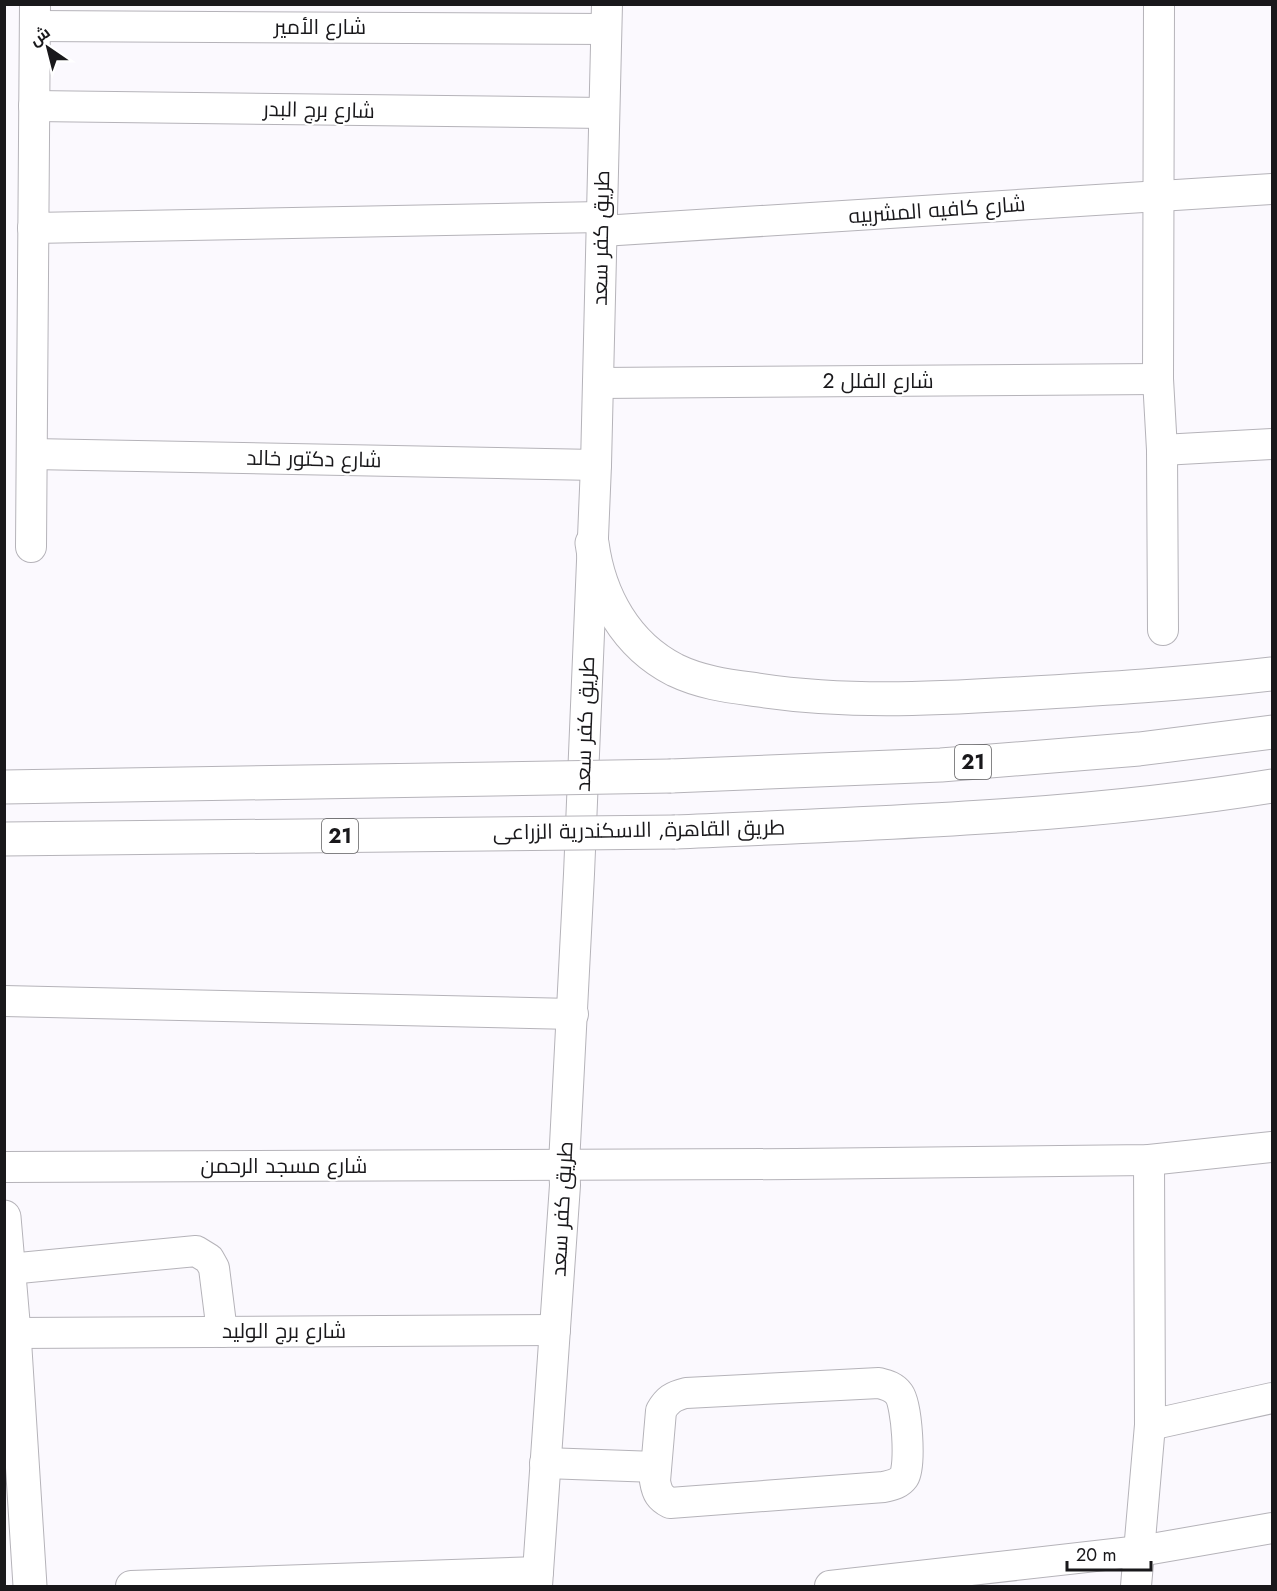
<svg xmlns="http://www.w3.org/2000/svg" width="1277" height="1591" viewBox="0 0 1277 1591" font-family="Jost,Cairo,sans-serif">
<rect width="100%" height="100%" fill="#fbf9fe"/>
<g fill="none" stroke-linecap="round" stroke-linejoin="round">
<g stroke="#b5b3b9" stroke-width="32">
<g id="minor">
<path d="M1159 4 1158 379 1162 450 1163 630"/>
<path d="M35 26 606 29"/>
<path d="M34 106 604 113"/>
<path d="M33 228 602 217"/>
<path d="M602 231 1272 189"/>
<path d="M598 383 1158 379"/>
<path d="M1162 450 1272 444"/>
<path d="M32 454 596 465"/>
<path d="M31 547 35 4"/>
<path d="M4 1001 573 1014"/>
<path d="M4 1167 795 1164 1149 1160 1272 1147"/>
<path d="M9 1269 196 1251 209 1259 214 1268 222 1332"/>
<path d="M14 1333 555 1330"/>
<path d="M879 1383C887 1385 894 1387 899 1394 907 1405 911 1466 904 1477 899 1484 892 1485 884 1487L670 1503C660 1498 657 1493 655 1481L661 1411C667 1400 673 1396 686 1393Z"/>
<path d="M1150 1425 1272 1398"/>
<path d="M545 1463 656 1467"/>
<path d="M131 1586 538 1572"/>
<path d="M537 1586 565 1185 564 1164 579 874 596 465 607 4"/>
<path d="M830 1586 1140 1551 1272 1528"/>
<path d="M1136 1586 1150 1425 1149 1160"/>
</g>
</g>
<g stroke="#b5b3b9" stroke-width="35">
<path id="major" d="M4 1217 14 1333 30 1586"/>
</g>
<g stroke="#b5b3b9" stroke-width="35">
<g id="highway">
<path d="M592 543C599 596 626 645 675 670 702 683 729 686 758 690 844 703 929 699 1015 694 1101 689 1187 684 1272 674"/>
<path d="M671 776 941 765 1139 749 1272 732"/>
<path d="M675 832C875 823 1075 818 1272 786"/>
</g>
</g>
<use href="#minor" stroke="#fff" stroke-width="30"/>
<use href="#major" stroke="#fff" stroke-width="33"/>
<use href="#highway" stroke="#fff" stroke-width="33"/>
<g stroke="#b5b3b9" stroke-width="35" stroke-linecap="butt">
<g id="highway-bridge">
<path d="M4 787 671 776"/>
<path d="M4 839 675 832"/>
</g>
</g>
<use href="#highway-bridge" stroke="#fff" stroke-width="33"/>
</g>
<g text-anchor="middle" stroke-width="4.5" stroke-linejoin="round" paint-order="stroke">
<g fill="#fff" stroke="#5e5d5f" stroke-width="1.5">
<rect x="955" y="745" width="36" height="34" rx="4.5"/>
<rect x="322" y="819" width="36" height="34" rx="4.5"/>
</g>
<g font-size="20" font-weight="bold" fill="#19181b">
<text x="973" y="769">21</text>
<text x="340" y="843">21</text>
</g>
<g font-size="21" fill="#19181b" stroke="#fff">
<text x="320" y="34">شارع الأمير</text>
<text transform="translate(319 110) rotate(1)" y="7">شارع برج البدر</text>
<text transform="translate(937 210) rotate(-4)" y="7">شارع كافيه المشربيه</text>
<text transform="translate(601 238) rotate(-89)" y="7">طريق كفر سعد</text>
<text x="878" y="388">شارع الفلل 2</text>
<text transform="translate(314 459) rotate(1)" y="7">شارع دكتور خالد</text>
<text transform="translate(585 724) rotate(-88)" y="7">طريق كفر سعد</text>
<text transform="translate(639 830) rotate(-1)" y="7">طريق القاهرة, الاسكندرية الزراعى</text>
<text x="284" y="1173">شارع مسجد الرحمن</text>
<text transform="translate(562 1209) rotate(-87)" y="7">طريق كفر سعد</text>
<text x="284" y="1338">شارع برج الوليد</text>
</g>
</g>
<rect width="1277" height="1591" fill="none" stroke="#19181b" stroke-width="12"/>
<g transform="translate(48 48) rotate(325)" stroke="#ffffff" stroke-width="4.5" paint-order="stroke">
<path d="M0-4.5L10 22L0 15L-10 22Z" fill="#19181b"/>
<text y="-9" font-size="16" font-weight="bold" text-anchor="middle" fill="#19181b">ش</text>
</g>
<path d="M1067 1561v9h84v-9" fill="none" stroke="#19181b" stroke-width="3"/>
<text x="1076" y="1561" font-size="18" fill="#19181b" stroke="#ffffff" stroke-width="4.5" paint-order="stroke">20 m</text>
</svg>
